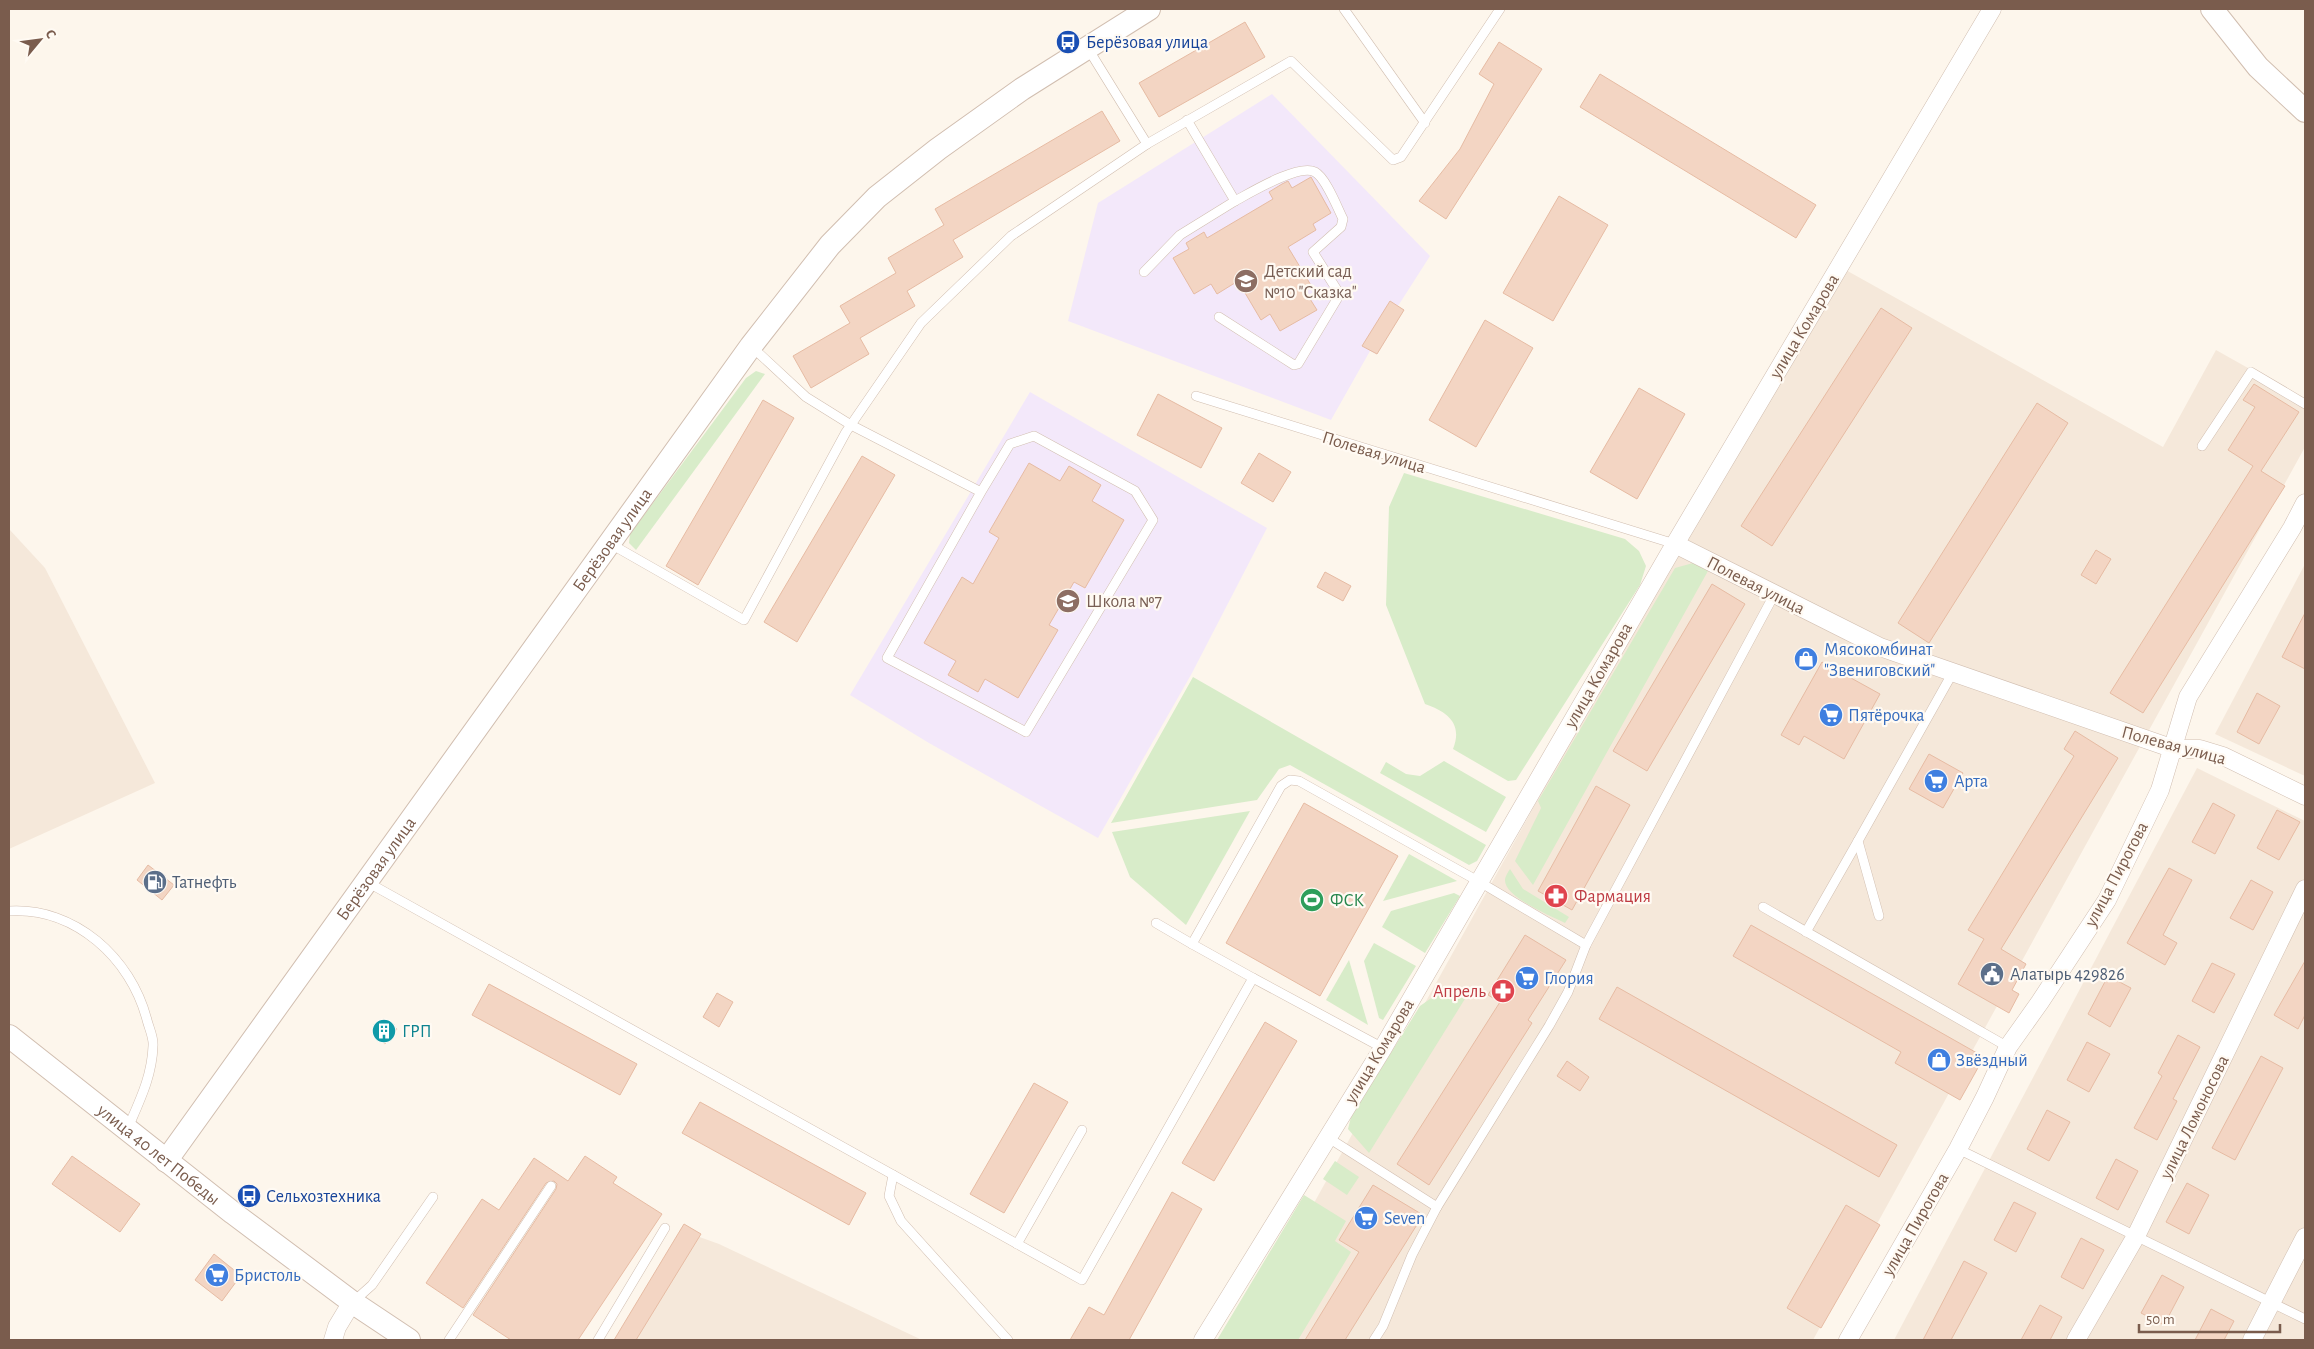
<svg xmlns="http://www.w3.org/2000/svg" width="2314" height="1349" viewBox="0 0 2314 1349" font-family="'Alegreya Sans',sans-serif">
<rect width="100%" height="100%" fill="#fdf6ec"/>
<g fill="#f5e8da">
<path d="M1835 264 2163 447 2216 350 2305 400V447L1813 1340H1238Z"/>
<path d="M9 529 45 568 155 783 9 849Z"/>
<path d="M2305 564V776L2215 734Z"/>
<path d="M2197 768 2305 821V1340H1894Z"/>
<path d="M694 1235 719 1244 922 1340H627Z"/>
</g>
<g fill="#f3e8fa">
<path d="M1272 94 1430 256 1398 306 1404 310 1377 354 1370 351 1331 420 1068 321 1098 203Z"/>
<path d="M1030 392 1267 528 1192 673 1098 838 929 743 850 695Z"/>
</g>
<g fill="#d8ecc9">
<path d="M756 371 765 374 636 550 629 543 630 534 746 378Z"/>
<path d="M1404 473 1625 539 1639 551 1646 566 1640 585 1516 780 1508 781 1453 749C1463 724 1448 712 1425 704L1386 605 1389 507Z"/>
<path d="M1693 563 1708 571 1533 885 1515 861 1541 808 1538 801 1675 568Z"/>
<path d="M1193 677 1486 845 1477 861 1469 865 1290 765 1279 769 1257 800 1111 823Z"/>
<path d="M1444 761 1506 797 1486 832 1380 773 1386 762 1406 774 1420 776Z"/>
<path d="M1250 811 1186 925 1130 877 1112 832Z"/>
<path d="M1409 854 1457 881 1383 901Z"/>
<path d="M1510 869 1523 889 1569 917 1565 923C1551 916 1504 897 1505 880 1505 877 1508 872 1510 869Z"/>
<path d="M1454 893 1460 896 1425 953 1382 927 1391 911Z"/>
<path d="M1374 943 1416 966 1383 1020 1379 1018 1364 961Z"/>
<path d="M1349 960 1368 1025 1326 1000Z"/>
<path d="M1452 990 1468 994 1369 1153 1348 1129 1351 1117 1420 1006 1440 992Z"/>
<path d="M1335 1161 1359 1177 1347 1195 1323 1179Z"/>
<path d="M1304 1195 1346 1221 1335 1241 1351 1252 1298 1340H1217Z"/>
</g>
<g fill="#f3d5c3" stroke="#e6bba3">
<path d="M1245 22 1265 57 1159 117 1139 83Z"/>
<path d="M1499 42 1542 69 1446 219 1419 201 1460 149 1494 84 1479 74Z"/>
<path d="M1600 74 1816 205 1796 238 1580 107Z"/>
<path d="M1102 111 1120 141 953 240 963 257 907 291 915 306 860 338 869 354 811 388 793 356 850 323 840 306 896 273 888 258 944 225 935 209Z"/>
<path d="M1311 177 1331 213 1313 224 1316 230 1288 247 1312 287 1305 291 1317 310 1280 331 1270 314 1261 320 1238 281 1217 294 1211 284 1194 294 1173 258 1189 249 1186 243 1204 232 1207 238 1273 199 1269 192 1282 184 1288 181 1292 188Z"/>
<path d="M1559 196 1608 225 1553 321 1503 293Z"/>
<path d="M1390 301 1404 310 1377 354 1362 346Z"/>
<path d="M1881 308 1912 328 1772 546 1741 526Z"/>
<path d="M1485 320 1533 348 1476 447 1429 420Z"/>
<path d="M2254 384 2299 412 2261 471 2285 486 2143 713 2110 693 2253 466 2228 450 2255 407 2243 400Z"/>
<path d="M1639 388 1685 414 1637 499 1590 472Z"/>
<path d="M1158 394 1222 428 1201 468 1137 435Z"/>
<path d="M763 400 794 418 698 585 666 566Z"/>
<path d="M2037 403 2068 423 1929 643 1898 623Z"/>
<path d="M1259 453 1291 472 1273 502 1241 483Z"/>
<path d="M862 456 895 475 797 642 764 622Z"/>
<path d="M1029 463 1060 481 1069 466 1101 485 1092 501 1124 520 1085 588 1074 582 1049 625 1058 630 1018 698 985 679 978 692 948 675 956 661 924 643 962 577 973 584 999 538 989 532Z"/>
<path d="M2096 550 2111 559 2096 584 2081 575Z"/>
<path d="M1325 572 1351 586 1343 601 1317 587Z"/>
<path d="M1712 584 1745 604 1647 771 1613 751Z"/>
<path d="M2305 613V669L2282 657Z"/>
<path d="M1822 662 1880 694 1844 759 1804 736 1799 745 1781 735Z"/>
<path d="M2257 693 2280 706 2259 744 2237 732Z"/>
<path d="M2075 731 2118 758 2001 949 2026 964 2012 990 2019 994 2009 1013 1958 984 1984 939 1968 930 2074 756 2064 749Z"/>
<path d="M1929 754 1963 773 1943 808 1909 789Z"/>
<path d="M1596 786 1630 805 1572 910 1538 891Z"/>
<path d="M1304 803 1398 856 1320 996 1226 943Z"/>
<path d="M2213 803 2235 815 2215 854 2192 842Z"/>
<path d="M2277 810 2300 822 2279 860 2257 848Z"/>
<path d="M148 865 174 885 162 900 137 880Z"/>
<path d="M2169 868 2192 880 2163 935 2177 943 2165 965 2127 943Z"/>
<path d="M2251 880 2273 892 2253 930 2230 918Z"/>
<path d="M1751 925 1984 1057 1960 1100 1895 1063 1901 1052 1733 956Z"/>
<path d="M1525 935 1566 960 1528 1020 1532 1023 1429 1185 1397 1164 1500 1002 1488 995Z"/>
<path d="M2305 961V1015L2298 1029 2274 1015Z"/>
<path d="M2212 963 2235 974 2214 1013 2192 1001Z"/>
<path d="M2108 976 2131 988 2110 1027 2088 1014Z"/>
<path d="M489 984 637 1064 620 1095 472 1015Z"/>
<path d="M1617 987 1897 1145 1879 1177 1599 1019Z"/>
<path d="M717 993 733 1002 719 1027 703 1017Z"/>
<path d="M383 1019 397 1029 385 1044 372 1033Z"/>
<path d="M1265 1022 1297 1041 1214 1181 1182 1163Z"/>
<path d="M2178 1035 2200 1047 2173 1099 2177 1101 2157 1140 2134 1128 2162 1076 2158 1073Z"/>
<path d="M2087 1042 2110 1054 2089 1092 2067 1080Z"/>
<path d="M2261 1056 2283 1068 2235 1160 2212 1148Z"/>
<path d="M1567 1061 1589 1077 1580 1091 1557 1076Z"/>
<path d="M1034 1083 1068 1102 1004 1213 970 1194Z"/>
<path d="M700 1102 866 1193 849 1225 682 1133Z"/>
<path d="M2047 1110 2070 1122 2049 1161 2027 1149Z"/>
<path d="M72 1156 140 1204 120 1232 52 1184Z"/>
<path d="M585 1156 617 1177 613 1183 662 1214 578 1340H511L473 1315 556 1189 557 1184 554 1181 546 1183 463 1308 426 1283 482 1199 499 1210 534 1158 568 1181Z"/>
<path d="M2116 1159 2138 1171 2118 1210 2096 1198Z"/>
<path d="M2187 1183 2209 1195 2189 1234 2166 1222Z"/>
<path d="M1373 1185 1423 1215 1345 1340H1305L1359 1252 1339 1240Z"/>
<path d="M1172 1192 1202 1209 1129 1340H1070L1089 1307 1104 1315Z"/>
<path d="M2014 1202 2036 1213 2016 1252 1994 1240Z"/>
<path d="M1846 1205 1880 1225 1821 1328 1787 1308Z"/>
<path d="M684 1224 701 1234 636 1340H614Z"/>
<path d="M2081 1238 2104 1250 2083 1289 2061 1277Z"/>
<path d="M214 1254 234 1270 236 1282 222 1301 195 1280Z"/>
<path d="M1964 1261 1987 1273 1951 1340H1923Z"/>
<path d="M2162 1275 2184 1287 2164 1325 2141 1313Z"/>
<path d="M2040 1305 2062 1317 2050 1340H2021Z"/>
<path d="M2211 1309 2234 1321 2224 1340H2195Z"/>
</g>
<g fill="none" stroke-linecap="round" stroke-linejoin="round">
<g stroke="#d1beb0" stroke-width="10">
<g id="service">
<path d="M1344 9 1425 123"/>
<path d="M1087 47 1147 144 1291 61 1393 160 1401 157 1500 9"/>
<path d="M1144 272 1180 235 1235 201 1187 120"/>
<path d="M1219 317 1294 365 1298 364 1337 299V290L1313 252 1341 227 1343 219C1337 207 1326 178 1315 172 1299 163 1250 193 1235 201"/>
<path d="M751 346 806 397 851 425 981 492 1010 444 1034 436 1135 491 1153 520 1026 732 887 658 981 492"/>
<path d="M1196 396 1675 544"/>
<path d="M2202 446 2251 372 2305 404"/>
<path d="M609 543 744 620 846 432 921 323 1011 236 1147 144"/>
<path d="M367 882 1082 1280 1253 978 1383 1048"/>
<path d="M1763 907 2008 1047"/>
<path d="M9 911C75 907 131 958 147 1020 149 1028 154 1038 153 1046 152 1077 139 1102 127 1130"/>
<path d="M1879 916 1858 841 1952 674"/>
<path d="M1156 923 1192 944"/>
<path d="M1806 932 1858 841"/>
<path d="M1253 978 1192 944 1281 786 1290 780 1299 781 1478 881 1586 945"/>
<path d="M1327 1137 1437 1207 1549 1026 1568 992 1586 945 1774 595"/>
<path d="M1958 1149 2305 1319"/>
<path d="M893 1175 889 1196 901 1221 1008 1340"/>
<path d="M1017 1244 1082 1130"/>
<path d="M353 1302 372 1285 433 1197"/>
<path d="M449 1340 551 1186"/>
<path d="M598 1340 665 1228"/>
<path d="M1374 1340 1383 1326 1412 1255 1437 1207"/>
</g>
</g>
<g stroke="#d1beb0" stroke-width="19">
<g id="minor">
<path d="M1675 544 1880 647 2174 749H2200L2223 756 2305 796"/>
<path d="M333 1340 337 1327 352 1302"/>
<path d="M1203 1340 1383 1048 1675 544 1992 9"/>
<path d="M1848 1340 1958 1149 1985 1097 2008 1047 2040 1002 2107 900 2160 790 2188 697 2292 528 2305 503"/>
<path d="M2076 1340 2136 1236 2305 889"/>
<path d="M2252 1340 2305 1237"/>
</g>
</g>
<g stroke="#d1beb0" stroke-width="24">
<g id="tertiary">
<path d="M2212 9 2258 67 2305 111"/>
<path id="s1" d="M9 1036 233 1213 352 1302 409 1340"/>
<path id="s2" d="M166 1161 751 346 830 245 877 197 938 149 1022 89 1149 9"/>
</g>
</g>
<use href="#service" stroke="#fff" stroke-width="9"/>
<use href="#minor" stroke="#fff" stroke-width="18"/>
<use href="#tertiary" stroke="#fff" stroke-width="22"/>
</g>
<defs>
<g id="bus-disc" transform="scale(1.25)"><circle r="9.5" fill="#1a4fb4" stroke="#fffaf3"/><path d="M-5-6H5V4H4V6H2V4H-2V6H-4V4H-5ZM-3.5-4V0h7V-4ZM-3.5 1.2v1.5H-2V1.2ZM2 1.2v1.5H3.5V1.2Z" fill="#fff"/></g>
<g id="school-disc" transform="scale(1.25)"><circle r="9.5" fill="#8d6e63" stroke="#fffaf3"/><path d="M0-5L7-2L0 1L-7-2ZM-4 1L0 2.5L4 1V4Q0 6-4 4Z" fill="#fff"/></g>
<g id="shop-disc" transform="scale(1.25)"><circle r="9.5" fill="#3f7fe0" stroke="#fffaf3"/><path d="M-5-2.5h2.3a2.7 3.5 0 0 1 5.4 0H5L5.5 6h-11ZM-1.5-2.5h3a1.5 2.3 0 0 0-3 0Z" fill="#fff"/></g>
<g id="supermarket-disc" transform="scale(1.25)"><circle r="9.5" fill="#3f7fe0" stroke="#fffaf3"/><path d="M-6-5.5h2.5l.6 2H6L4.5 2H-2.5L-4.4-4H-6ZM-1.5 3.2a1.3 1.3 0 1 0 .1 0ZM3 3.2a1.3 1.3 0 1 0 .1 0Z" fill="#fff"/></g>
<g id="fuel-disc" transform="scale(1.25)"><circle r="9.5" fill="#5c6f8a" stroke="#fffaf3"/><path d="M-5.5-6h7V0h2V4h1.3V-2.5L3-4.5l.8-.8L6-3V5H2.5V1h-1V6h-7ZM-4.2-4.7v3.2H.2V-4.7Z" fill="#fff"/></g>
<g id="pharmacy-disc" transform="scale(1.25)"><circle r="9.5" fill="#e0444e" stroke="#fffaf3"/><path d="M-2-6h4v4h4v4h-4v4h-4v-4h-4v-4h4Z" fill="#fff"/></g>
<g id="stadium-disc" transform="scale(1.25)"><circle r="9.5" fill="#2e9e5b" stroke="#fffaf3"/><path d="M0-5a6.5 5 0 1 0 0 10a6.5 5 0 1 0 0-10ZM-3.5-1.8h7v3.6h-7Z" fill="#fff"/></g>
<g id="civic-disc" transform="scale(1.25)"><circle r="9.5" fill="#5c6f8a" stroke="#fffaf3"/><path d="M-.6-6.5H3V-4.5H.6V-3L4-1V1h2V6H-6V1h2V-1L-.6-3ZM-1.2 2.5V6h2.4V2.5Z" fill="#fff"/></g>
<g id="building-disc" transform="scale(1.25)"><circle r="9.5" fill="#0f9aa8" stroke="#fffaf3"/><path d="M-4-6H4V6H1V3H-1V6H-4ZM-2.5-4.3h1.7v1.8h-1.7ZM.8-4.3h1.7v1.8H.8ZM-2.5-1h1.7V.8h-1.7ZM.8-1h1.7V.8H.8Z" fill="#fff"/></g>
</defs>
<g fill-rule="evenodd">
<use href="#bus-disc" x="1068" y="42"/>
<use href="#school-disc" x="1246" y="281"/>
<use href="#school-disc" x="1068" y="601"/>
<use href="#shop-disc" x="1806" y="659"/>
<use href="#supermarket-disc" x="1831" y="715"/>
<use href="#supermarket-disc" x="1936" y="781"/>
<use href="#fuel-disc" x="155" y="882"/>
<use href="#pharmacy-disc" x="1556" y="896"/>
<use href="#stadium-disc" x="1312" y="900"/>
<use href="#civic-disc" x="1992" y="974"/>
<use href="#supermarket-disc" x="1527" y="978"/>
<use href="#pharmacy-disc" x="1503" y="991"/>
<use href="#building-disc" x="384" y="1031"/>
<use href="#shop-disc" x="1939" y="1060"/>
<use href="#bus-disc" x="249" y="1196"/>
<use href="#supermarket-disc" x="1366" y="1218"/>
<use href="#supermarket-disc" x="217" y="1275"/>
</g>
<g text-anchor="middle" stroke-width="4.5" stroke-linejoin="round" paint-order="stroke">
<g font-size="18" fill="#164399" stroke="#fffaf3" text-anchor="start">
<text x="1086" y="48">Берёзовая улица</text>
<text x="266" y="1202">Сельхозтехника</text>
</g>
<g font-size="18" fill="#785e54" stroke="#fffaf3" text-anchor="start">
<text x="1264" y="277">Детский сад<tspan x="1264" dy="21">№10 "Сказка"</tspan></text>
<text x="1086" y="607">Школа №7</text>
</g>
<g font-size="18" fill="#7a5c4d" stroke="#fffaf3">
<text transform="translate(1804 326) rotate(-59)" y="6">улица Комарова</text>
<text transform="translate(1374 452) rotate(17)" y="6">Полевая улица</text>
<text dy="6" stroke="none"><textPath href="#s2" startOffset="765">Берёзовая улица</textPath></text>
<text transform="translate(1756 585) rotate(27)" y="6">Полевая улица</text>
<text transform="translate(1598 675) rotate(-60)" y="6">улица Комарова</text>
<text transform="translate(2174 745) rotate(15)" y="6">Полевая улица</text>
<text dy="6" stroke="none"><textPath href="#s2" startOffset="360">Берёзовая улица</textPath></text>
<text transform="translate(2116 874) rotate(-62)" y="6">улица Пирогова</text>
<text transform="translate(1379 1051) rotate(-59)" y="6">улица Комарова</text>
<text transform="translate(2194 1117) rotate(-64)" y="6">улица Ломоносова</text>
<text dy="6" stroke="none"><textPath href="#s1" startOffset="191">улица 40 лет Победы</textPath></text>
<text transform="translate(1915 1224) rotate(-60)" y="6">улица Пирогова</text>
</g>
<g font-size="18" fill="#366cbe" stroke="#fffaf3" text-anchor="start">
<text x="1824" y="655">Мясокомбинат<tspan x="1824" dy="21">"Звениговский"</tspan></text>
<text x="1848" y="721">Пятёрочка</text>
<text x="1954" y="787">Арта</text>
<text x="1544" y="984">Глория</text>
<text x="1956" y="1066">Звёздный</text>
<text x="1384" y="1224">Seven</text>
<text x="234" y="1281">Бристоль</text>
</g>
<g font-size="18" fill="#4e5e75" stroke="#fffaf3" text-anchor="start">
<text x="172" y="888">Татнефть</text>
<text x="2010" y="980">Алатырь 429826</text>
</g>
<g font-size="18" fill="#be3a42" stroke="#fffaf3" text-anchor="start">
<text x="1574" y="902">Фармация</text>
<text x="1486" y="997" text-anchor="end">Апрель</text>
</g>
<g font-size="18" fill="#27864d" stroke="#fffaf3" text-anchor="start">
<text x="1330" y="906">ФСК</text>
</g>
<g font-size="18" fill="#0d838f" stroke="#fffaf3" text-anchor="start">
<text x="402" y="1037">ГРП</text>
</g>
</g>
<rect width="2314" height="1349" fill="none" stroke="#7a5c4d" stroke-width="20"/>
<g transform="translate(40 40) rotate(61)" stroke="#fffaf3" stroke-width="4" paint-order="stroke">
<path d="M0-4L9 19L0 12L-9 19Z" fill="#7a5c4d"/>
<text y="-8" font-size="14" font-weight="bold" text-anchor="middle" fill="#7a5c4d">С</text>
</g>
<path d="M2139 1324v8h141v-8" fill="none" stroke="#7a5c4d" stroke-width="2.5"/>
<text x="2146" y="1324" font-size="15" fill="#7a5c4d" stroke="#fffaf3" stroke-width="4" paint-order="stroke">50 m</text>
</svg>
